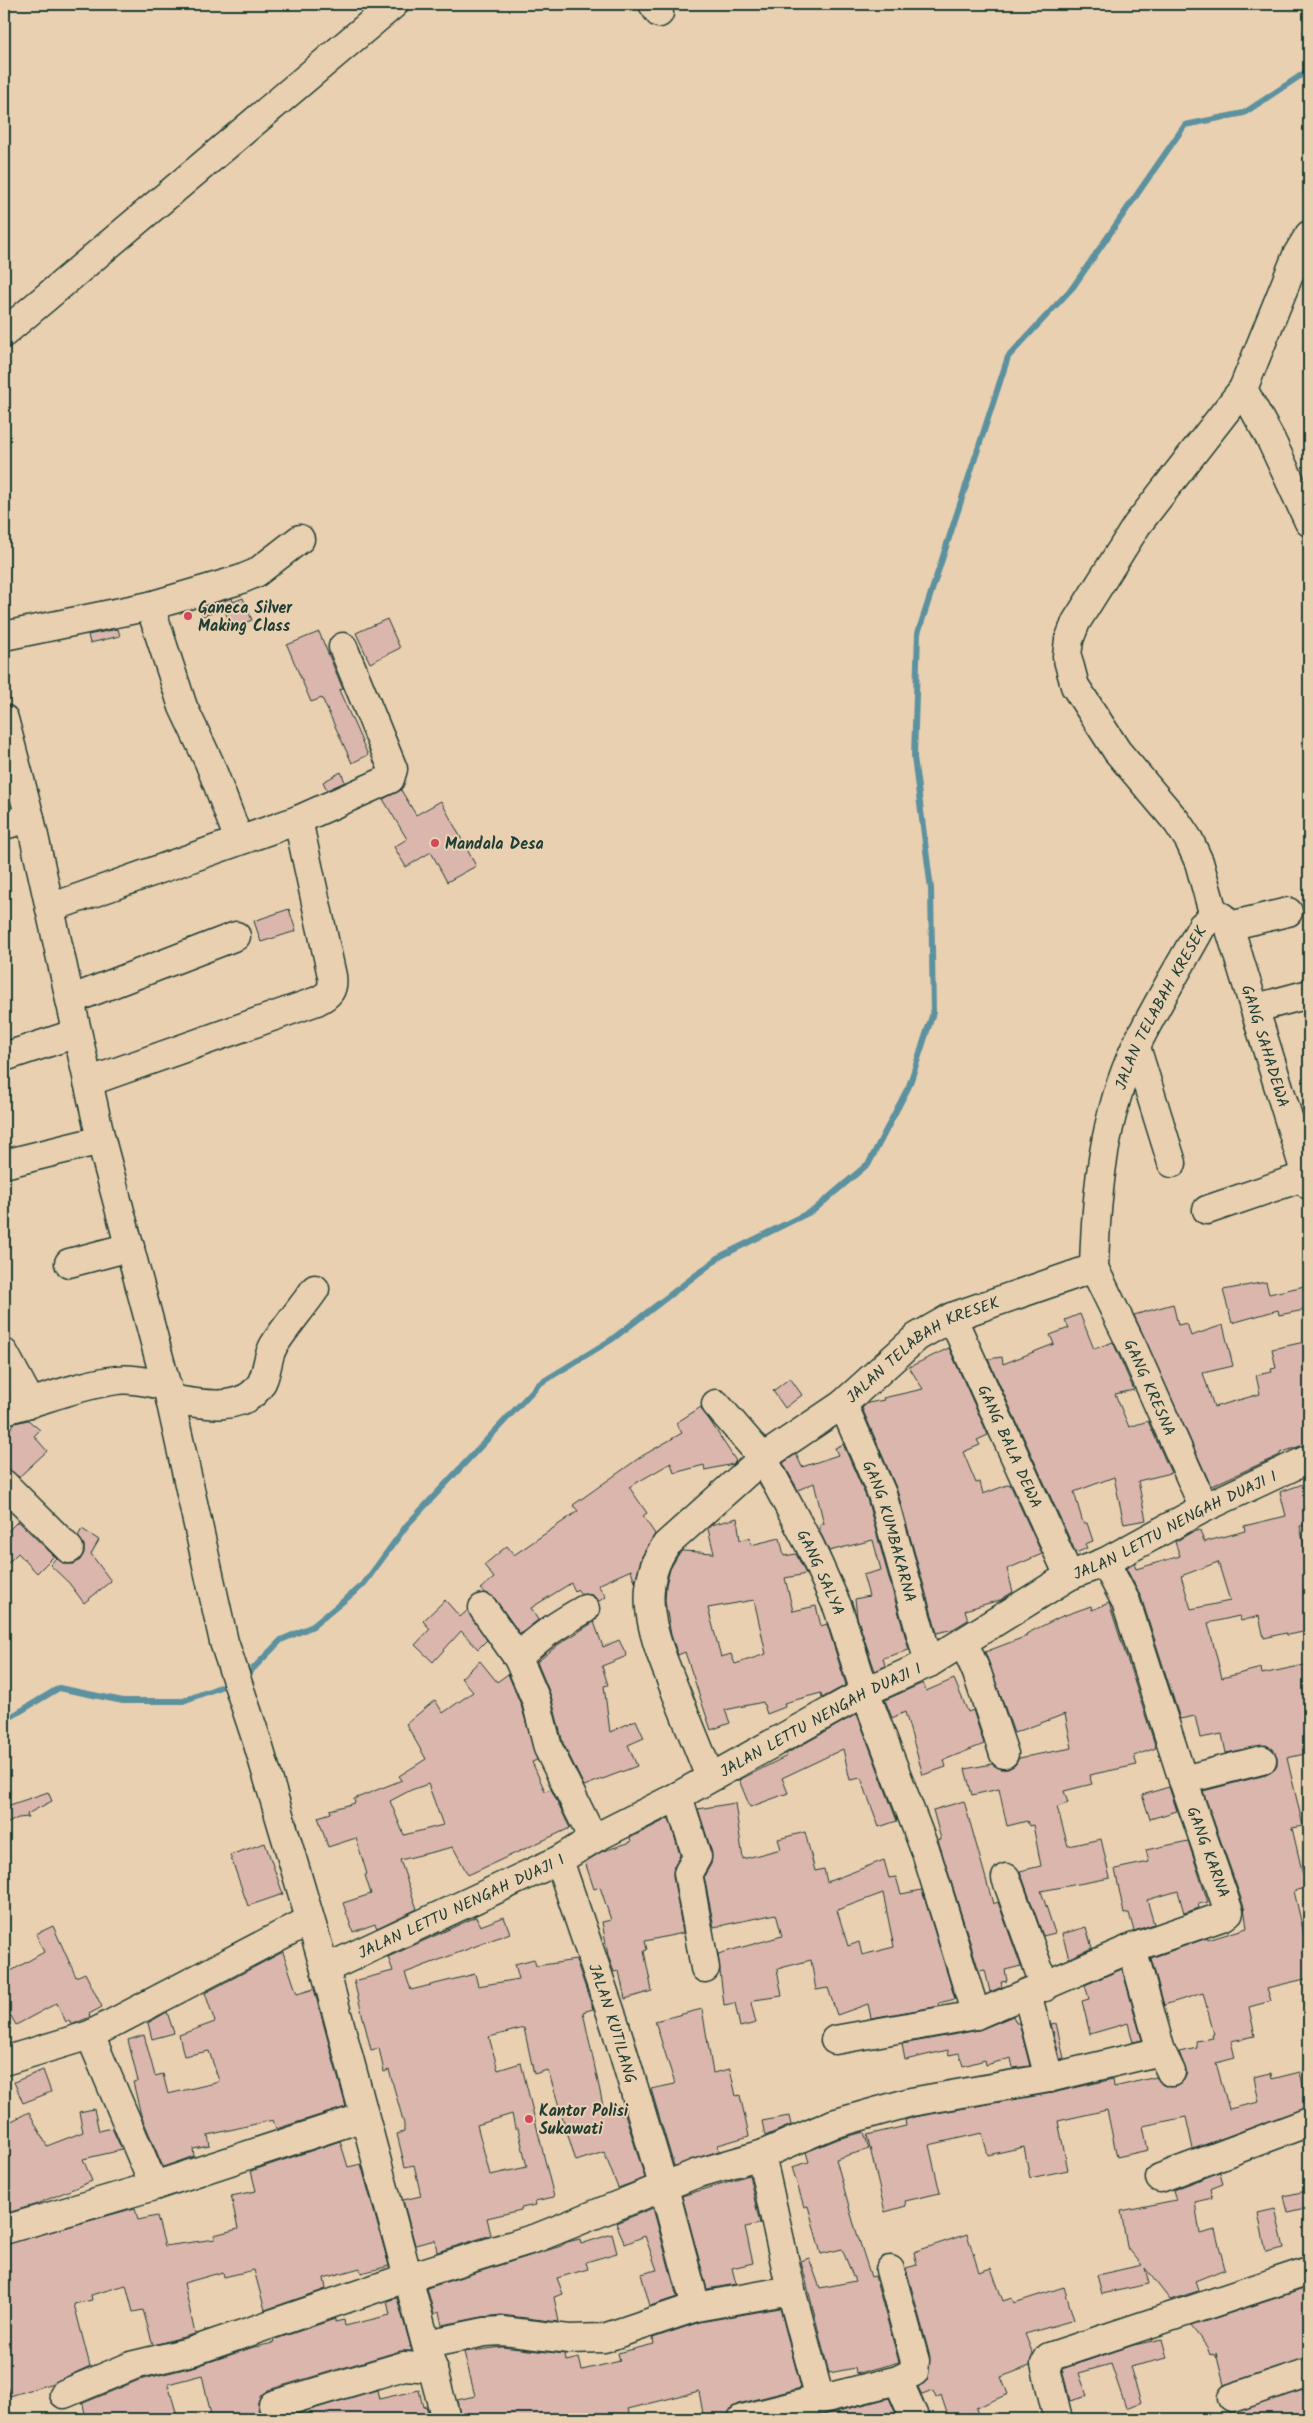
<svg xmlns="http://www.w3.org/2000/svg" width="1313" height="2423" viewBox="0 0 1313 2423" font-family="Kalam,sans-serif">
<rect width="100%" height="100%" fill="#e9d0b1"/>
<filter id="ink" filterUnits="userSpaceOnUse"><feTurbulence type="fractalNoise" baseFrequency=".02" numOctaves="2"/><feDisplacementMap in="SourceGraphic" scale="10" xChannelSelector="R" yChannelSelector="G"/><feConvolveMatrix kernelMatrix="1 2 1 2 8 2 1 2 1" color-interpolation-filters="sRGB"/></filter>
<g filter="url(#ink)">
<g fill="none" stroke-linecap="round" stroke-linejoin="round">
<g stroke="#5c919f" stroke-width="6">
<path d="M243 1679 281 1640 313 1626 363 1585 407 1525 539 1384 611 1340 721 1256 814 1210 869 1163 909 1086 933 1013 931 889 914 757 918 633 1008 357 1073 287 1185 125 1244 113 1309 70"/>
<path d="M4 1721 59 1688 123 1701H183L231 1683"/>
</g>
</g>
<g fill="#dbb6ad" stroke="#1f3d34" fill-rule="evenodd">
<path d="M232 598 233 602 243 598 252 620 232 628 224 609 203 616 200 608Z"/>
<path d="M387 619 400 648 370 663 356 633Z"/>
<path d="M118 629 120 636 90 643 88 635Z"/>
<path d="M319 632 343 689 339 690 368 755 352 763 322 698 311 702 287 645Z"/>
<path d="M341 772 345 782 327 790 323 782Z"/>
<path d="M401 790 416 815 441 801 476 866 447 882 431 852 406 867 394 847 407 839 383 799Z"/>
<path d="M289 909 296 931 261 942 254 921Z"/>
<path d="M1266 1282 1269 1294 1309 1285V1309L1279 1315 1278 1310 1232 1323 1223 1290Z"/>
<path d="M1173 1304 1178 1325 1187 1323 1191 1336 1223 1325 1233 1366 1203 1373 1214 1407 1260 1394 1256 1375 1272 1372 1271 1369 1276 1368 1272 1349 1309 1341V1443L1280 1453V1455L1211 1486 1134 1315Z"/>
<path d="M1080 1314 1094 1349 1113 1342 1134 1390 1115 1394 1129 1427 1148 1421 1171 1473 1138 1481 1146 1520 1124 1524 1114 1477 1074 1492 1083 1523H1087L1093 1541 1085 1544 1087 1548 1076 1553 988 1359 1002 1357 1003 1364 1054 1344 1050 1335 1069 1328 1065 1320Z"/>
<path d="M949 1348 988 1435 977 1440 980 1445 963 1452 976 1483 980 1482 983 1494 1010 1484 1042 1554 1007 1569 1013 1592 1000 1600 965 1610 968 1620 953 1629 937 1633 897 1490 862 1408 868 1403 884 1400 883 1398 923 1389 909 1367Z"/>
<path d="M790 1378 802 1395 785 1408 773 1391Z"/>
<path d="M701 1407 736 1461 733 1464 705 1470 704 1465 674 1473 671 1463 629 1487 647 1513 643 1516 655 1534 642 1556 635 1582 631 1570 598 1585 606 1597 599 1601 592 1595 581 1594 577 1589 575 1591 571 1583 531 1608 538 1620 520 1634 495 1599 480 1589 494 1578 484 1565 507 1546 514 1555 552 1529 578 1511 573 1505 642 1456 682 1433 676 1423Z"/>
<path d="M28 1420 40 1430 34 1436 47 1451 19 1477 4 1468V1435L15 1423Z"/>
<path d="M843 1444 867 1499 909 1650 883 1658 885 1666 875 1671 857 1617 855 1599 869 1596 863 1575 881 1570 873 1540 829 1551 820 1532V1524H824L814 1483 798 1490 783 1463 796 1454 802 1467 838 1455 835 1448Z"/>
<path d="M1309 1482V1525L1300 1526 1309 1570 1304 1571 1309 1589V1631L1287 1635 1286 1633 1264 1638 1259 1616 1241 1621 1239 1616 1208 1623 1222 1678 1261 1668 1262 1674 1309 1664V1753L1287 1758 1303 1826 1292 1828 1306 1888 1294 1891 1306 1942 1309 1941V1978L1267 1988 1271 2001 1249 2007 1255 2036 1231 2041 1235 2058 1216 2063 1229 2109 1259 2102 1254 2077 1271 2073 1272 2079 1300 2072 1308 2107 1193 2149 1186 2117 1143 2126 1148 2150 1117 2157 1107 2110 1058 2121 1068 2170 1030 2178 1024 2147 988 2155 982 2133 929 2145 940 2193 905 2201 906 2206 885 2212 867 2135 906 2126 905 2120 914 2117 1052 2093 1113 2079 1114 2087 1156 2077 1163 2085 1169 2087 1177 2086 1184 2080 1187 2073 1179 2052 1197 2048 1196 2041 1213 2038 1212 2035 1214 2034 1203 1993 1164 2005 1151 1958 1207 1938 1208 1940 1247 1928 1244 1907 1203 1791 1266 1775 1273 1771 1277 1765V1757L1273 1749 1266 1745 1226 1753 1222 1734 1200 1738 1195 1716 1180 1719 1141 1597 1126 1568 1134 1564 1136 1569 1180 1556 1175 1542 1192 1532 1200 1530 1204 1542 1245 1531 1244 1526 1286 1516 1280 1492ZM1218 1562 1230 1601 1191 1609 1181 1576Z"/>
<path d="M737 1518 740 1540 750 1538 751 1545 780 1538 784 1556 796 1554 806 1574 785 1578 793 1611 816 1606 821 1626 827 1624 846 1685 822 1698 821 1693 784 1703 785 1707 767 1714 763 1702 725 1710 730 1723 711 1730 685 1652 678 1655 671 1635 665 1601 666 1585 670 1569 678 1555 683 1551 714 1553 708 1529 711 1525ZM754 1600 766 1654 735 1664 731 1654 721 1657 708 1608Z"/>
<path d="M18 1521 54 1556 37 1573 18 1553 4 1567V1535Z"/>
<path d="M82 1529 99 1540 91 1554 111 1581 84 1603 69 1583 50 1565 56 1558 65 1564H74L80 1560 84 1553V1545L78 1536Z"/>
<path d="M445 1600 460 1617 468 1610 487 1640 478 1649 461 1631 433 1662 415 1645 430 1629 423 1621Z"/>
<path d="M1109 1603 1156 1748 1134 1756 1137 1765 1089 1775 1092 1784 1064 1791 1068 1803 1057 1807 1068 1846 1101 1839 1110 1878 1041 1891 1055 1933 1043 1936 1020 1871 1041 1866 1033 1825 1029 1826 1027 1821 1007 1826 999 1789 972 1795 965 1769 992 1764 1000 1769H1008L1015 1765 1019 1758 1072 1748 1065 1714 1014 1733 985 1652 1027 1636 1026 1634 1060 1617 1091 1606 1092 1610Z"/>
<path d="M594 1622 603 1647 619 1640 627 1656 602 1666 608 1685 604 1686 610 1732 636 1720 644 1738 628 1745 637 1766 584 1786 563 1743 551 1696 537 1662 559 1644Z"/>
<path d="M480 1661 497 1682 508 1674 521 1705 537 1760 532 1762 545 1791 551 1789 570 1828 468 1875 453 1847 400 1860 417 1909 377 1928 375 1924 353 1932 343 1903 371 1894 365 1875 367 1874 356 1838 328 1847 318 1817 331 1813 330 1810 355 1803 354 1799 402 1780 399 1776 426 1759 406 1724 435 1700 443 1713 473 1692 461 1678ZM428 1784 443 1825 404 1835 390 1801 411 1790Z"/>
<path d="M954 1679 968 1712 973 1710 984 1744 944 1760 946 1767 923 1775 905 1712 892 1718 885 1700 923 1683 926 1691Z"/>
<path d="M857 1714 897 1821 879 1827 861 1778 850 1780 843 1749 782 1778 788 1793 750 1807 739 1780 787 1756 786 1754Z"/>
<path d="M1169 1787 1177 1811 1150 1819 1142 1795Z"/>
<path d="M48 1792 52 1801 27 1814 28 1817 18 1818 4 1825V1807Z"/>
<path d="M964 1801 993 1904 998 1902 1021 1966 1005 1970 1007 1981 1001 1982 1002 1987 990 1992 985 1970 979 1971 938 1840 941 1839 933 1810Z"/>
<path d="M735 1803 743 1859 781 1849 778 1839 805 1832 815 1871 824 1869 827 1882 884 1860 889 1878 896 1877 901 1894 922 1890 955 1999 939 2003 940 2006 871 2018 868 2004 837 2015 828 1988 816 1990 811 1960 777 1969 782 1996 754 2000 751 2003 756 2023 740 2027 735 2003 724 2005 718 1954 782 1936 776 1914 714 1927 704 1876 711 1864 712 1853 698 1809ZM883 1893 894 1947 862 1955 859 1942 848 1946 837 1910Z"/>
<path d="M669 1818 680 1855 674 1866 673 1876 683 1933 645 1941 647 1950 644 1951 652 1991 625 1999 619 1971 614 1972 608 1955 602 1922 611 1920 600 1887 594 1889 585 1862 601 1852 631 1842 630 1838Z"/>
<path d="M1188 1841 1208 1902 1198 1904 1199 1908 1184 1913 1178 1891 1147 1900 1154 1924 1134 1931 1129 1913 1124 1914 1115 1869 1149 1862 1146 1850Z"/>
<path d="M265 1843 283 1894 248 1906 230 1855Z"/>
<path d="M476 1917 480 1926 504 1917 510 1933 405 1973 411 1990 475 1974 478 1986 519 1979 515 1964 534 1959 536 1966 576 1960 593 2009 583 2012 604 2110 618 2105 621 2115 625 2114 645 2178 618 2188 604 2152 576 2161 548 2070 534 2074 524 2028 489 2037 498 2070 521 2063 554 2197 535 2201 536 2205 521 2208V2210L487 2218 491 2235 437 2252 435 2240 415 2245 403 2200 421 2196 414 2165 405 2167 397 2134 404 2132V2124L389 2070 384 2072 379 2048 371 2050 354 1981 393 1971 388 1957ZM512 2114 515 2128H518L527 2167 490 2175 477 2125Z"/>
<path d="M53 1926 76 1977 85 1973 102 2007 89 2014 90 2017 71 2025 69 2020 66 2022 57 2003 16 2025 11 2016 4 2020V1975L44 1952 36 1934Z"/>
<path d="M1086 1927 1092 1948 1069 1958 1062 1934Z"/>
<path d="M283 1952 297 1994 314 1989 346 2107 276 2129 273 2120 208 2135 210 2146 193 2149 194 2156 163 2167 141 2115 133 2082 138 2081 128 2040 144 2035 155 2076 163 2074 168 2094 215 2083 219 2081 209 2051 184 2056 179 2035 215 2022 205 1993Z"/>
<path d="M1122 1969 1142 2040 1133 2042 1128 2023 1090 2034 1082 2001 1089 1999 1085 1985Z"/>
<path d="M702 2009 713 2073 730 2069 736 2096 740 2095 749 2136 718 2145 719 2151 674 2166 651 2089 675 2084 655 2021Z"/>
<path d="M167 2012 174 2033 152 2039 148 2023Z"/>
<path d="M1013 2016 1016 2023H1019L1030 2066 1013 2068 1011 2058 986 2065 985 2060 963 2066 959 2053 949 2055 948 2050 905 2060 902 2044 979 2030Z"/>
<path d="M1056 2023 1064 2058 1060 2059 1051 2024Z"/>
<path d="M43 2070 51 2092 23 2103 14 2082Z"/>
<path d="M94 2109 99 2131 112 2128 122 2150 83 2159 92 2181 34 2205 4 2214V2125L29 2112 47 2146 83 2132 79 2112Z"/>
<path d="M789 2116 791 2125 765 2136 762 2121Z"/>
<path d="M864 2132 869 2149 836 2159 853 2221 871 2277 875 2276 899 2362 856 2374 855 2368 829 2373 801 2261 809 2258 820 2288 855 2281 842 2249 821 2254 808 2206 804 2207 792 2167 809 2162 806 2152 838 2139Z"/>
<path d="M340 2141 348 2167 361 2164 389 2266 361 2273 360 2268 324 2278 326 2289 265 2310 254 2270 224 2277 223 2272 184 2283 195 2334 153 2345 143 2310 133 2312 126 2285 91 2295 92 2300 74 2304 90 2366 53 2383 10 2396 4 2376V2245L135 2208 138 2220 157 2216 165 2246 215 2239 214 2235 238 2229 231 2196 256 2191 251 2171Z"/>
<path d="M1220 2172 1223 2184 1210 2189 1212 2198 1195 2202 1200 2234 1215 2230 1225 2269 1195 2281 1198 2291 1170 2300 1145 2268 1149 2284 1102 2294 1097 2275 1142 2265 1127 2247 1121 2211 1176 2200 1173 2190Z"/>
<path d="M749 2175 760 2224 745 2227 753 2263 732 2268 736 2284 707 2289 682 2196Z"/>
<path d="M1306 2191 1309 2208 1288 2213 1284 2196Z"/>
<path d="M653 2208 677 2297 650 2306 641 2274 657 2270 645 2236 625 2244 616 2223Z"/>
<path d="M1275 2209 1284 2248 1266 2252 1258 2213Z"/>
<path d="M612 2234 617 2253 586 2262 588 2269 557 2278 563 2294 554 2297 559 2322 501 2315 482 2317 442 2325 439 2312 434 2314 427 2288 561 2246 567 2242 580 2239 581 2244Z"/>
<path d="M967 2234 979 2272 991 2268 1003 2301 1012 2298 1014 2303 1064 2287 1074 2320 1025 2334 1033 2354 1030 2366 1001 2377 1008 2394 976 2408 979 2419H949L941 2395 936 2398 933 2391 922 2395 918 2387 927 2380 930 2357 906 2268 917 2265 914 2252Z"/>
<path d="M1307 2288 1309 2294V2357L1224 2385 1216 2353V2358L1213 2354 1210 2355 1207 2347 1191 2326Z"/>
<path d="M397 2298 412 2351H400L268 2390 261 2395 258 2402V2410L267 2419H212L202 2375 168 2384 178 2419H86L83 2404H81L139 2380 197 2366 254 2347 274 2343 273 2340 335 2319V2322L344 2320 345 2326 390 2315 387 2301Z"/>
<path d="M780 2308 801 2388 738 2404 731 2408 727 2419H707L706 2414H703L699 2391 628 2409 631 2419H461L457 2400 475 2396 464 2352 502 2347 565 2354 566 2361 579 2358 582 2370 620 2361 618 2353 654 2344 653 2338 700 2322Z"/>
<path d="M1162 2339 1167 2358 1130 2367 1141 2402 1126 2408 1111 2364 1079 2373 1087 2396 1070 2401 1062 2369 1134 2345Z"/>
<path d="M1309 2388V2419H1232L1230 2413Z"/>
<path d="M377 2390 379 2399 419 2390 423 2407 426 2406 430 2419H401L400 2415 378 2419H280Z"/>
<path d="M889 2398 898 2419H805L824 2415Z"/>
</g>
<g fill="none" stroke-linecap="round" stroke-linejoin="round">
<g stroke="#1f3d34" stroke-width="31">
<g id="minor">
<path d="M653 4 659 13"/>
<path d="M4 333 394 4"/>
<path d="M1243 389 1271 440 1309 522"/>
<path d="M150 606 183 707 209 762 239 840"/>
<path d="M4 636 150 606 239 580 256 573 300 539"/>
<path d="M4 719 30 818 101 1140 170 1399 224 1642 257 1741 325 1969 446 2419"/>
<path d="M4 825 30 818"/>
<path d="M50 908 298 820 390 779 393 769 343 647"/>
<path d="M1214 916 1199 862 1189 840 1177 822 1117 751 1075 686 1067 656 1069 640 1076 622 1137 525 1243 389 1297 255 1309 235"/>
<path id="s1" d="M1214 916 1222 917 1229 926 1309 1185"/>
<path d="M1229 926 1288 912"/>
<path d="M70 1000 236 936"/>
<path d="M1256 1008 1309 994"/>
<path d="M1136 1047 1172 1163"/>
<path d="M4 1057 77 1033"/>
<path d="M88 1082 317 1001C329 995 334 990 332 976L298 820"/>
<path d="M4 1164 101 1140"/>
<path d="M1207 1210 1306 1176"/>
<path d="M69 1263 130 1247"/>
<path id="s2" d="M1094 1268 1133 1348 1204 1508"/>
<path id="s3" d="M952 1317 1069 1576"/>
<path d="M4 1353 31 1403"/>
<path d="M170 1399C198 1404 246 1414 262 1382 268 1370 267 1356 274 1345 286 1326 302 1308 315 1289"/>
<path id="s4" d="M716 1404 763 1458 810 1546 838 1608 865 1692 927 1855 976 2015"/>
<path id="s5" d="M843 1404 882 1494 929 1663"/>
<path d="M4 1410C41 1401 78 1385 117 1380 134 1378 151 1383 167 1386"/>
<path d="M4 1484 69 1549"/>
<path d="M483 1608 518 1658 536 1700 548 1748 593 1839"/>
<path d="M964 1643 977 1673 1004 1754"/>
<path d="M518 1658C538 1637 560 1623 585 1609"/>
<path id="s6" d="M710 1777C699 1750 688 1722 677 1695 658 1647 632 1593 666 1545L763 1458 843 1404 917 1337 952 1317 1094 1268C1096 1193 1104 1114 1136 1046 1156 1005 1180 966 1202 926L1214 916"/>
<path d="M1183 1780 1262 1760"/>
<path d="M678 1796 697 1857 688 1873 705 1968"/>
<path id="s7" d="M559 1860 615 2025 664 2188 696 2307"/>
<path d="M1006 1878 1045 1987"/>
<path d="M1132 1948 1161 2051 1171 2072"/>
<path id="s8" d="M325 1969 559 1860 593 1839 678 1796 865 1692 929 1663 1069 1576 1105 1562 1204 1508 1309 1459"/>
<path d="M1027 1993 1049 2078"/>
<path d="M90 2035 154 2186"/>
<path d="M835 2040 976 2015 1132 1948 1224 1916 1229 1912 1183 1780 1126 1602 1105 1562"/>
<path d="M4 2061 90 2035 310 1920"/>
<path d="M761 2155 791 2290 820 2400"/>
<path d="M1160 2178 1309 2122"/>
<path d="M4 2230 154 2186 364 2117"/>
<path d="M427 2344 485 2332 502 2331 569 2339 604 2338 696 2307 791 2290"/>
<path d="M898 2380 915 2419"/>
<path d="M64 2394 134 2365 193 2351 406 2278 539 2237 695 2174 761 2155 833 2124 911 2102 1049 2078 1161 2051"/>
<path d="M1232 2398 1309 2372"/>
<path d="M273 2405 404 2366 433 2368"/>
<path d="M742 2419 898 2380 914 2372 915 2361 890 2270"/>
<path d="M1058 2419 1045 2364 1049 2357 1309 2271"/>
</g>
</g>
<use href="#minor" stroke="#e9d0b1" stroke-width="28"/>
</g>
</g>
<g fill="#d1495b" stroke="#e9d0b1" stroke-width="2">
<circle cx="188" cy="616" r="5"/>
<circle cx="435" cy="843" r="5"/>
<circle cx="529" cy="2119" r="5"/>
</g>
<g text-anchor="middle" stroke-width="4" stroke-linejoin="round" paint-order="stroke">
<g font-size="16" font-weight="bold" fill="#1f3d34" stroke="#e9d0b1" text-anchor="start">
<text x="198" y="613">Ganeca Silver<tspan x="198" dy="18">Making Class</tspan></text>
<text x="445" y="849">Mandala Desa</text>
<text x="539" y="2116">Kantor Polisi<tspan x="539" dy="18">Sukawati</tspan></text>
</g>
<g font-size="16" fill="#1f3d34" stroke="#e9d0b1">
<text dy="6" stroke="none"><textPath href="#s6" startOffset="1036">JALAN TELABAH KRESEK</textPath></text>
<text dy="6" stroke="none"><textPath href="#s1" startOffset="145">GANG SAHADEWA</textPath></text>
<text dy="6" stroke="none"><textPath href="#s6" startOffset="571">JALAN TELABAH KRESEK</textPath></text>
<text dy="6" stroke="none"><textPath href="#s2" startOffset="132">GANG KRESNA</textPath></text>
<text dy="6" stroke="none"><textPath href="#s3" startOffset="142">GANG BALA DEWA</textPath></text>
<text dy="6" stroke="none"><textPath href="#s8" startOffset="960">JALAN LETTU NENGAH DUAJI I</textPath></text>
<text dy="6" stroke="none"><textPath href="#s5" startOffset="136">GANG KUMBAKARNA</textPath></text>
<text dy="6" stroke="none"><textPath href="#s4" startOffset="200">GANG SALYA</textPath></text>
<text dy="6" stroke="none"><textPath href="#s8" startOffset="555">JALAN LETTU NENGAH DUAJI I</textPath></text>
<text transform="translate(1209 1852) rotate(70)" y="6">GANG KARNA</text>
<text dy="6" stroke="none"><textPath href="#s8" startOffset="150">JALAN LETTU NENGAH DUAJI I</textPath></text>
<text dy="6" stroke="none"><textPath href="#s7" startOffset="172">JALAN KUTILANG</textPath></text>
</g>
</g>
<rect width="1313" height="2423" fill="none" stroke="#e9d0b1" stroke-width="20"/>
<rect x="10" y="10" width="1293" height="2403" fill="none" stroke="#1f3d34" stroke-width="2" filter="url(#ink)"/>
</svg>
